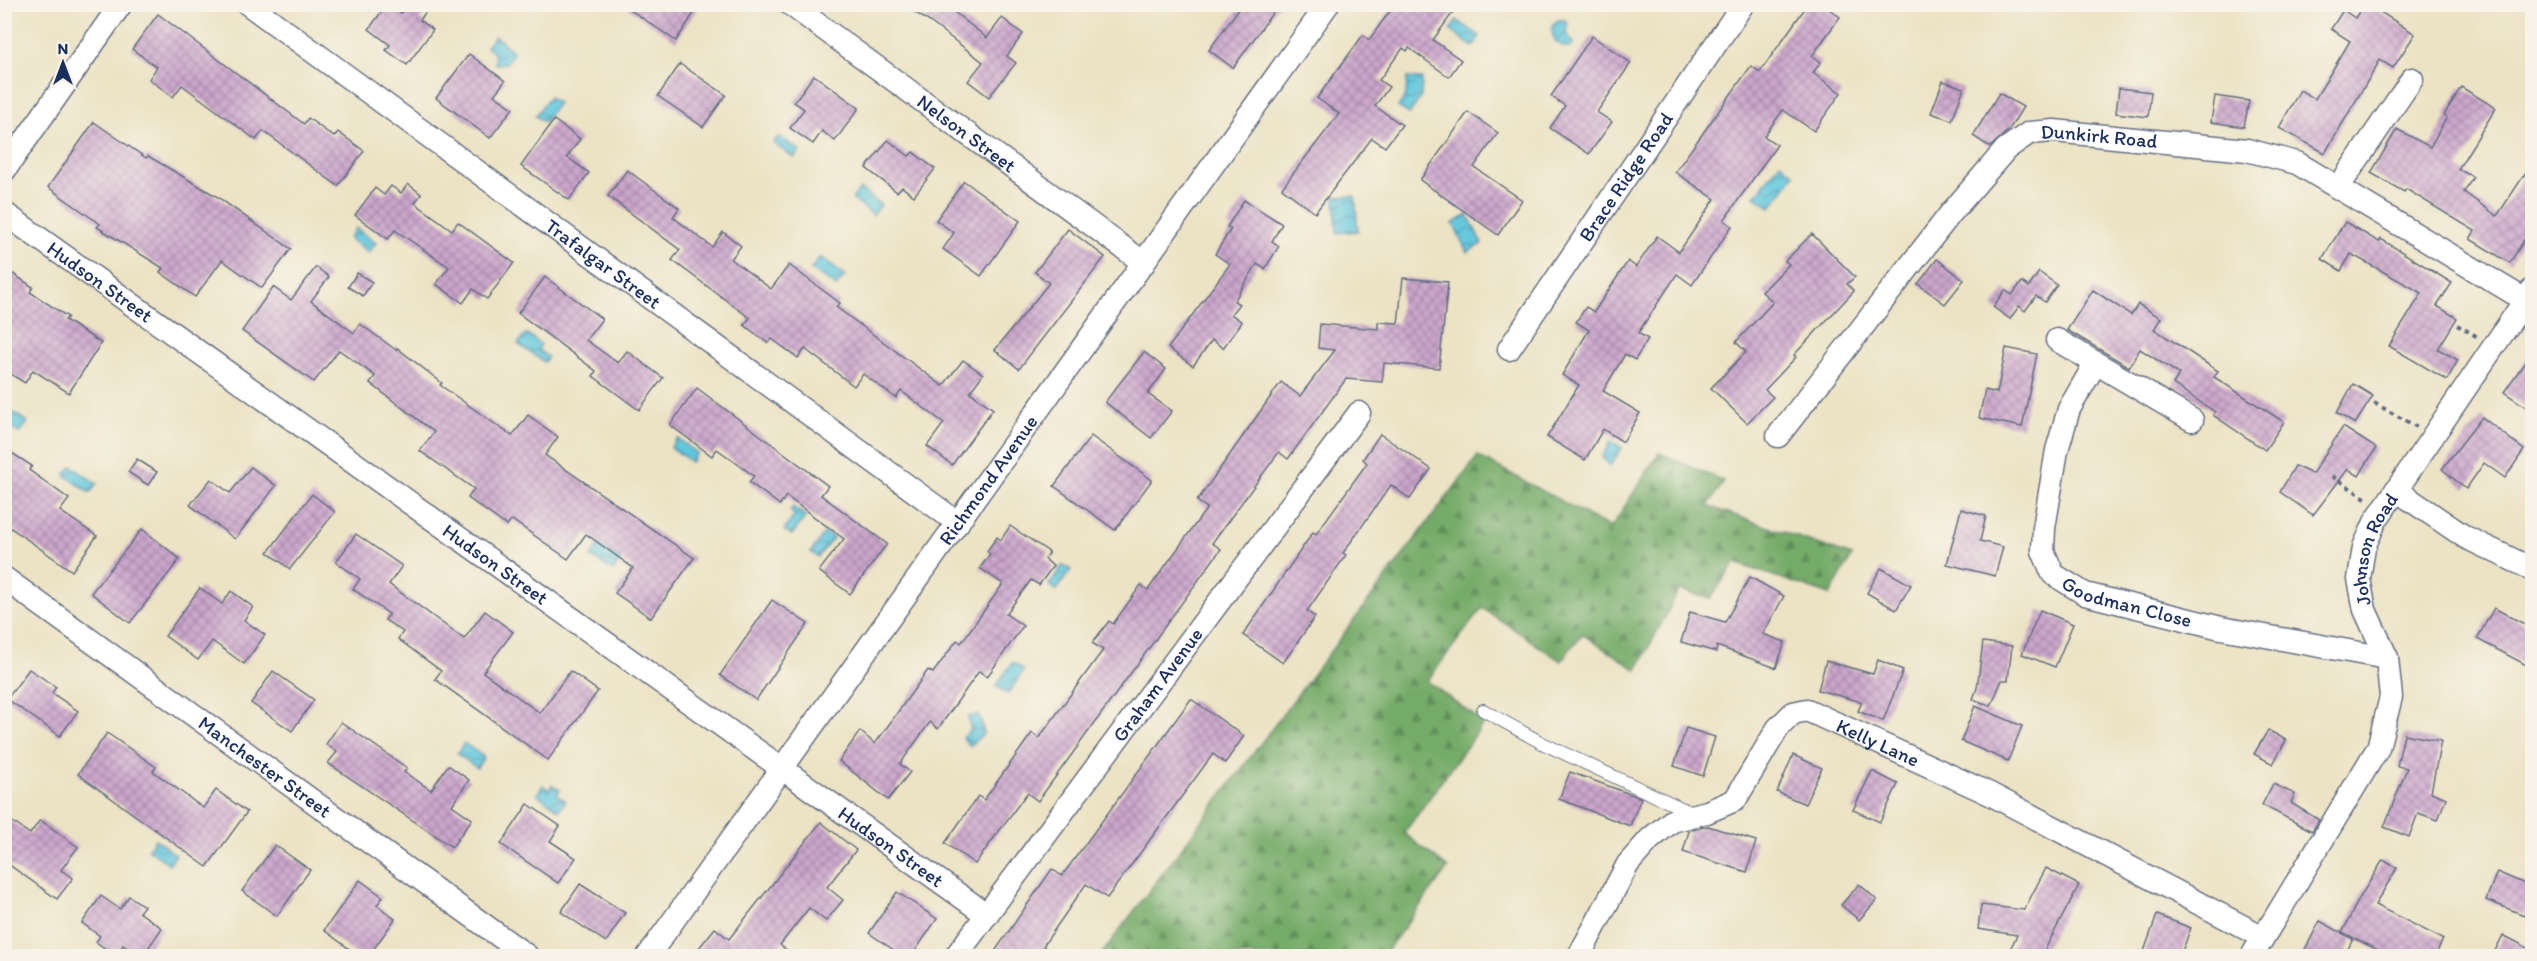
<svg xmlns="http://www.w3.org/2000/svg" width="2537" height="961" viewBox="0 0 2537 961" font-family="Itim,sans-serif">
<defs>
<pattern id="forest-firs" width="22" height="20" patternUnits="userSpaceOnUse" patternTransform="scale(1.5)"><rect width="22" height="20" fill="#74ab68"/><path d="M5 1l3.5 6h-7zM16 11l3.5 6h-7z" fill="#5e8c59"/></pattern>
<pattern id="water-waves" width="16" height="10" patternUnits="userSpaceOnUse" patternTransform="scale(1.5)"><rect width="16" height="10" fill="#60c7dd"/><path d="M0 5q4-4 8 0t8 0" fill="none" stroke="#4ea2b6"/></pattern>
<pattern id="building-cross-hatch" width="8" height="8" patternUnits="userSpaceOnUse" patternTransform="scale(1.5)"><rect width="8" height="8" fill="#cca6cc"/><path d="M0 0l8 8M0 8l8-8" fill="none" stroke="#a588a9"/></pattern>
</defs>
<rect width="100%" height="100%" fill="#f7f3e8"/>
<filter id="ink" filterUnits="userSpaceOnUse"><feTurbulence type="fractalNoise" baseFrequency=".0167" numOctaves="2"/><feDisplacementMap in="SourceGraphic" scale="12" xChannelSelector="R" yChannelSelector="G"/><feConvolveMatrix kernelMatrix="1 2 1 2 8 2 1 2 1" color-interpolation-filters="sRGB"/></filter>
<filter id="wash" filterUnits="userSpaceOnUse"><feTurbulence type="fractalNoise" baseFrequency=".008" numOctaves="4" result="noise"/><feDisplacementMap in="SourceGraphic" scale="24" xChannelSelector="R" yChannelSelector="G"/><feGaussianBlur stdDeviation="1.35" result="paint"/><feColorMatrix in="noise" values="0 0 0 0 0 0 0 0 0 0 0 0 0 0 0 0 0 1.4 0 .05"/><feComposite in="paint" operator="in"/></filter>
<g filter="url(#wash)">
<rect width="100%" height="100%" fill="#ece3c4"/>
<path fill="url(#forest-firs)" stroke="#486d63" stroke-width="1.5" d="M1659 453 1724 481 1708 506 1852 556 1830 595 1735 563 1710 599 1679 590 1637 670 1582 634 1561 661 1482 608 1427 681 1484 723 1404 833 1448 868 1383 956H1100L1478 456 1611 528Z"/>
<g fill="url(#water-waves)" stroke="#3e7b9e" stroke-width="1.5">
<path d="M1457 20 1480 36 1473 47 1450 30Z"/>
<path d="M1558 20H1565L1568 25 1566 31 1573 43 1571 47C1556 48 1550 37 1553 24Z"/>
<path d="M495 36 514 52 506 63 495 64 494 53 486 47Z"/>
<path d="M1407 78 1422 79 1421 97 1409 114 1398 107 1406 95Z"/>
<path d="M549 97 558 103 544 122 535 116Z"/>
<path d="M779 136 800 151 794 158 773 143Z"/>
<path d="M1780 163 1795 174 1771 207 1755 196Z"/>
<path d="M860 189 881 205 873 215 852 199Z"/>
<path d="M1355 196 1358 231 1337 233 1335 197Z"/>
<path d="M1468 215 1482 244 1467 252 1453 223Z"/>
<path d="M356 228 376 243 368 253 349 238Z"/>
<path d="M820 257 845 276 836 287 811 269Z"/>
<path d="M526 333 541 345 538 350 548 357 544 362 518 344Z"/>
<path d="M4 407 28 422 20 434 5 423Z"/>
<path d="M677 438 697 453 691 462 671 447Z"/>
<path d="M1611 441 1622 448 1610 466 1602 457Z"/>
<path d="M72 466 97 484 90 493 65 475Z"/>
<path d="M793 507 806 516 792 535 784 530 795 515 790 511Z"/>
<path d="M825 532 833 538 818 557 811 552Z"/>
<path d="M599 545 621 560 613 571 591 556Z"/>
<path d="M1063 565 1071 570 1056 591 1049 585Z"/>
<path d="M1013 662 1024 670 1008 694 996 686Z"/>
<path d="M979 714 984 733 970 746 963 738 971 730 968 717Z"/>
<path d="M464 743 484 757 477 768 457 754Z"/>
<path d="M543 785 549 790 552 785 560 790 557 795 566 801 559 810 537 794Z"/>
<path d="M155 839 176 855 169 864 148 849Z"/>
</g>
<g id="blocks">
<g fill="url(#building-cross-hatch)">
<path d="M387 4 401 13 408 4H431L420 20 433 30 407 65 386 50 390 45 369 29Z"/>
<path d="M622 4H700L676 41Z"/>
<path d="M902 4H944L987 38 1002 18 1023 34 1007 56 1016 63 989 97 968 81 983 62 930 22Z"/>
<path d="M1242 4H1279L1233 68 1209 50Z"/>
<path d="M1395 4H1459L1433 40 1461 60 1449 77 1409 48 1407 51 1403 48 1379 80 1389 87 1375 106 1402 125 1385 147 1372 138 1315 213 1282 188 1339 114 1317 98 1363 35 1369 40Z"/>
<path d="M1808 4H1822L1840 17 1812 56 1821 62 1813 73 1841 93 1814 131 1783 110 1764 136 1777 145 1724 220 1732 226 1692 285 1677 274 1638 333 1648 339 1635 360 1625 354 1603 391 1640 413 1623 442 1603 429 1585 460 1547 437 1579 385 1562 375 1589 330 1576 322 1586 307 1594 312 1628 261 1636 267 1657 236 1679 252 1715 199 1675 172 1751 66 1760 72Z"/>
<path d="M2364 4H2368L2415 34 2393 68 2380 60 2325 153 2279 128 2300 90 2315 99 2350 41 2331 29 2343 10 2355 18Z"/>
<path d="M158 14 304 124 308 118 334 137 338 132 364 151 338 186 263 131 256 140 182 85 173 97 149 79 157 67 132 49Z"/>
<path d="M1592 36 1631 63 1597 112 1612 122 1589 154 1550 128 1565 106 1551 96Z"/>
<path d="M469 54 505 81 494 95 513 108 490 138 436 98Z"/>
<path d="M680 64 726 95 703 127 658 96Z"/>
<path d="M814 75 859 108 835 141 822 131 813 144 790 128 804 109 794 102Z"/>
<path d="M1943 81 1964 88 1952 120 1931 113Z"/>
<path d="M2461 87 2496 108 2458 169 2473 177 2464 192 2497 216 2532 163V227L2510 263 2470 239 2475 231 2406 189 2404 192 2371 173 2397 129 2430 147 2447 117 2444 115Z"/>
<path d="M2119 88 2151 92 2148 117 2116 113Z"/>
<path d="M1999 93 2023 107 2009 130 1990 147 1973 136Z"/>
<path d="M2215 96 2249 101 2244 127 2211 122Z"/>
<path d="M1468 112 1498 133 1474 167 1522 200 1498 235 1420 180Z"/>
<path d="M554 120 580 139 567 157 589 173 569 200 521 166Z"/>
<path d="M94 122 146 158 148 156 216 196 291 249 262 288 222 260 195 297 160 272 163 268 97 227 100 224 48 187Z"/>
<path d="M888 140 909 156 913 152 935 169 914 196 902 187 897 192 866 168Z"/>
<path d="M627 170 679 208 673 217 712 247 723 232 741 246 731 259 771 289 789 265 840 303 836 307 943 386 963 360 983 374 970 392 993 409 952 465 927 446 944 423 901 391 896 398 863 374 854 386 805 349 798 358 772 339 768 343 744 325 750 318 672 260 680 250 608 196Z"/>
<path d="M964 181 1020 221 981 276 943 249 954 233 936 220Z"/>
<path d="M408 184 421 194 415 203 452 230 458 222 514 263 487 299 473 289 463 303 436 284 449 267 395 230 388 239 355 215 375 188 384 195 391 186 401 193Z"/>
<path d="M1244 200 1282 224 1272 241 1279 246 1265 269 1257 264 1234 301 1239 304 1231 314 1242 322 1223 348 1212 340 1193 366 1168 348 1230 264 1215 254 1231 229 1227 227Z"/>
<path d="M2345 222 2379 242 2381 239 2452 283 2437 306 2457 318 2438 349 2458 360 2447 380 2389 346 2422 293 2351 254 2341 271 2322 259Z"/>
<path d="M1068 229 1105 257 1019 369 995 350 1049 283 1035 272Z"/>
<path d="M1812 234 1855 277 1847 284 1854 291 1794 355 1796 357 1765 390 1773 397 1747 423 1711 388 1746 352 1736 342 1773 302 1762 292 1789 264 1785 261Z"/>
<path d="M1937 259 1964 280 1945 304 1918 284Z"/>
<path d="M316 267 329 277 311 301 354 333 360 324 396 350 397 348 442 383 440 385 512 436 528 415 558 437 545 455 694 558 651 618 615 593 633 568 586 534 568 559 512 520 507 526 468 498 474 489 420 451 434 432 370 383 375 376 339 350 314 382 242 331 273 287 291 300Z"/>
<path d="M4 268 33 287 30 292 68 317 65 320 101 343 69 393 33 370 25 383 4 370Z"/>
<path d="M2039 272 2057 285 2045 302 2036 296 2025 311 2019 306 2010 319 1993 307 2005 290 2012 295 2022 282 2029 287Z"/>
<path d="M357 273 372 282 363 296 348 287Z"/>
<path d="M545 277 602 319 586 340 618 363 627 351 663 378 639 410 593 376 596 371 518 313Z"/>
<path d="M1403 278 1448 282 1439 368 1384 363 1382 382 1346 379 1288 459 1279 452 1212 543 1221 549 1038 801 1027 793 975 864 945 843 978 796 984 800 1032 733 1039 738 1103 650 1092 643 1109 621 1113 624 1141 585 1148 590 1207 508 1197 501 1281 382 1300 396 1335 350 1318 348 1320 324 1378 329V322L1398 323Z"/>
<path d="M2093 290 2131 315 2138 304 2161 318 2154 329 2218 371 2214 377 2284 422 2265 450 2213 415 2215 412 2173 384 2179 374 2140 349 2129 367 2067 330Z"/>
<path d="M2006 348 2037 354 2022 427 1979 418 1985 390 1997 393Z"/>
<path d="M1144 352 1166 369 1148 394 1172 411 1151 438 1105 402Z"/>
<path d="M2532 352V411L2504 392Z"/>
<path d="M2353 384 2373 396 2355 424 2337 413Z"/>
<path d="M697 388 828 486 821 495 887 544 850 594 819 571 844 539 786 496 780 505 749 482 754 476 717 449 712 456 670 425Z"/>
<path d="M2482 417 2524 450 2505 478 2484 463 2466 489 2442 469Z"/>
<path d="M2343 427 2376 448 2359 476 2348 469 2313 515 2280 492 2295 466 2312 474Z"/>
<path d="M1380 434 1431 469 1410 499 1391 485 1343 553 1346 555 1307 611 1315 617 1283 663 1243 635 1313 532 1316 534 1367 463 1363 459Z"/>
<path d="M1091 436 1152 480 1115 530 1054 486Z"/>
<path d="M4 448 32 466 29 470 69 499 60 511 97 536 72 571 4 523Z"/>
<path d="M137 459 157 472 148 485 128 472Z"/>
<path d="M251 467 276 486 235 539 190 505 211 479 230 493Z"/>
<path d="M312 494 335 512 290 569 268 552Z"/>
<path d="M1961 509 1986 516 1980 541 2003 547 1995 576 1947 564Z"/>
<path d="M1010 526 1049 552 1045 559 1053 566 1039 585 1031 580 1006 614 1023 626 987 677 979 671 938 729 930 722 900 764 910 772 888 800 839 761 860 731 875 744 928 670 933 673 957 640 961 643 1003 584 980 568 990 554 987 551 997 537 1001 540Z"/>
<path d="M142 529 180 559 130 623 91 593Z"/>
<path d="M356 534 402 566 389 584 464 639 485 611 513 632 483 672 540 713 570 671 598 691 548 760 435 679 441 671 398 639 403 632 385 620 389 614 353 589 360 579 336 562Z"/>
<path d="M1881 568 1911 585 1896 610 1867 593Z"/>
<path d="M1750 577 1784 596 1763 634 1785 642 1776 668 1717 646 1716 652 1681 642 1690 612 1725 622Z"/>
<path d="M200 588 222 604 231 591 253 607 244 620 265 635 244 664 212 641 198 660 165 636Z"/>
<path d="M772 600 808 624 756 700 720 675Z"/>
<path d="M2494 608 2532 628V668L2477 639Z"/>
<path d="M2040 610 2073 624 2055 667 2022 654Z"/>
<path d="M1983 642 2012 646 2008 680H2002L1991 706 1973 699 1977 688Z"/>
<path d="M1878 660 1903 670 1883 721 1858 711 1862 702 1818 690 1826 661 1873 674Z"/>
<path d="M29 669 56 687 52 693 78 711 60 736 7 699Z"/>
<path d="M273 671 314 700 292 731 251 703Z"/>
<path d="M1191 699 1244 736 1225 763 1213 754 1107 898 1086 884 1043 946 1058 957H991L1052 869 1062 876Z"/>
<path d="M1975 706 2022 726 2008 761 1961 741Z"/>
<path d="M341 722 407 768 404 772 431 790 448 765 469 780 452 805 472 819 452 847 328 763 337 752 326 744Z"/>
<path d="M1686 728 1715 737 1703 776 1674 766Z"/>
<path d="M2268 730 2286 740 2273 764 2254 754Z"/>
<path d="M107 733 156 767 153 771 203 808 216 790 247 812 207 867 78 774Z"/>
<path d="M2404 734 2441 741 2431 792 2446 798 2438 820 2418 813 2409 837 2384 827 2407 768 2397 766Z"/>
<path d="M1793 755 1822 768 1805 804 1777 792Z"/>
<path d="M1872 771 1898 784 1880 822 1853 810Z"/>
<path d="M1570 772 1641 798 1630 826 1559 799Z"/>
<path d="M2273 784 2295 794 2291 803 2319 820 2312 831 2262 805Z"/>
<path d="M528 804 560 826 550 841 576 858 558 883 501 844Z"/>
<path d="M4 816 30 834 40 820 78 847 61 870 73 878 57 899 4 861Z"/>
<path d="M821 822 856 850 827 887 843 900 826 921 809 908 780 945 795 957H710L699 948 715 928 729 939Z"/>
<path d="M1708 826 1756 841 1747 872 1683 852 1689 831Z"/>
<path d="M275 845 310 870 277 916 242 891Z"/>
<path d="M2383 860 2397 868 2375 905 2443 939 2435 957H2393L2342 933 2360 897Z"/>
<path d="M2046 868 2079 885 2041 957H2006L2017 935 1978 929 1981 905 2024 910Z"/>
<path d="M2497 872 2532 887V895L2524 915 2486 900Z"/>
<path d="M360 880 383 897 377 905 395 919 368 957H360L324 930Z"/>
<path d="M580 884 625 913 606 942 561 912Z"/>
<path d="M1859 884 1877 900 1859 920 1841 905Z"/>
<path d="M897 892 937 919 911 957H904L869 933Z"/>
<path d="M101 896 120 909 129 896 144 906 139 912 162 928 142 957 123 945 116 956 96 942 100 936 82 923Z"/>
<path d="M2157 915 2191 928 2180 957H2142Z"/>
<path d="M2320 921 2353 939 2344 957H2301Z"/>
<path d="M2503 935 2532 950V957H2492Z"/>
</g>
</g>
</g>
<g filter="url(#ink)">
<use href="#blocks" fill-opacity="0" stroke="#646e82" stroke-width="1.5"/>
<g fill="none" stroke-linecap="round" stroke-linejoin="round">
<g stroke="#646e82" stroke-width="14">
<path id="lane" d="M1483 710 1542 743 1694 814"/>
</g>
<g stroke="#646e82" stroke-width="25">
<g id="street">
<path id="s1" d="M248 4 958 523"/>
<path id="s2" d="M790 4 1144 263"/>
<path d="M4 171 121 4"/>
<path d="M2338 188 2412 79"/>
<path id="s3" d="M4 213 987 915"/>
<path d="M2057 340 2192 420"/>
<path id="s4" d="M1509 349 1743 4"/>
<path id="s5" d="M2095 364 2069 409 2057 450 2044 528 2043 551 2053 574 2085 594 2221 628 2387 658"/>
<path id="s6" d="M1778 436 1951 213 2006 149 2029 133 2054 131 2247 150 2297 163 2525 300"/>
<path d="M2396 490 2465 537 2532 569"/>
<path id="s7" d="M4 578 527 956"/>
<path id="s8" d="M648 956 1328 4"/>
<path id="s9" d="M956 956 1359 413"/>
<path id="s10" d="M1579 956 1628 864 1650 839 1672 821 1707 812 1735 800 1778 728 1793 713 1807 710 1988 793 2263 937"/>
<path id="s11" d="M2252 956 2378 748 2391 697 2387 658 2365 610 2359 579 2364 547 2376 520 2532 290"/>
</g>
</g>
<g stroke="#646e82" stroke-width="4" stroke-dasharray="4.5 4.5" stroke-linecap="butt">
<path d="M2457 325 2478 337"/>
<path d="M2374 403 2417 427"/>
<path d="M2332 476 2367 499"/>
</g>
<use href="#lane" stroke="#fff" stroke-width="12"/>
<use href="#street" stroke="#fff" stroke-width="22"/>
</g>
</g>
<g text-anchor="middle" stroke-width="6" stroke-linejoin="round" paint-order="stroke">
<g font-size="20" fill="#1b2f5e" stroke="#f7f3e8">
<text dy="7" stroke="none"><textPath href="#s2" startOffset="219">Nelson Street</textPath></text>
<text dy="7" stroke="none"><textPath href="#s6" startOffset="465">Dunkirk Road</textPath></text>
<text dy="7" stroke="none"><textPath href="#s4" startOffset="208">Brace Ridge Road</textPath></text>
<text dy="7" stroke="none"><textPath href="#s1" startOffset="440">Trafalgar Street</textPath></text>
<text dy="7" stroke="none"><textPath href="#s3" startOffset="118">Hudson Street</textPath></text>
<text dy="7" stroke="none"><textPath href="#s8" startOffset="585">Richmond Avenue</textPath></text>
<text dy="7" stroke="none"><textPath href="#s11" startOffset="452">Johnson Road</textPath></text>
<text dy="7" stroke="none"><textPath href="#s3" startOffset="604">Hudson Street</textPath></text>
<text dy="7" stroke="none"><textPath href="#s5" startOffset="302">Goodman Close</textPath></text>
<text dy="7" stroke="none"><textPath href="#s9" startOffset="338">Graham Avenue</textPath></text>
<text dy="7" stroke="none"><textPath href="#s10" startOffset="430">Kelly Lane</textPath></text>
<text dy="7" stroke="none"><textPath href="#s7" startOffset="322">Manchester Street</textPath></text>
<text dy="7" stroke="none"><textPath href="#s3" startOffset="1090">Hudson Street</textPath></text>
</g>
</g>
<rect width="2537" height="961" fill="none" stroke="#f7f3e8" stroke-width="24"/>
<g transform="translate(63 63)" stroke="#f7f3e8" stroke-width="4.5" paint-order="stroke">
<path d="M0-4.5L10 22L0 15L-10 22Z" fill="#1b2f5e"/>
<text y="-9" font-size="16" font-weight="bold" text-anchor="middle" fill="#1b2f5e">N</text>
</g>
</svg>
